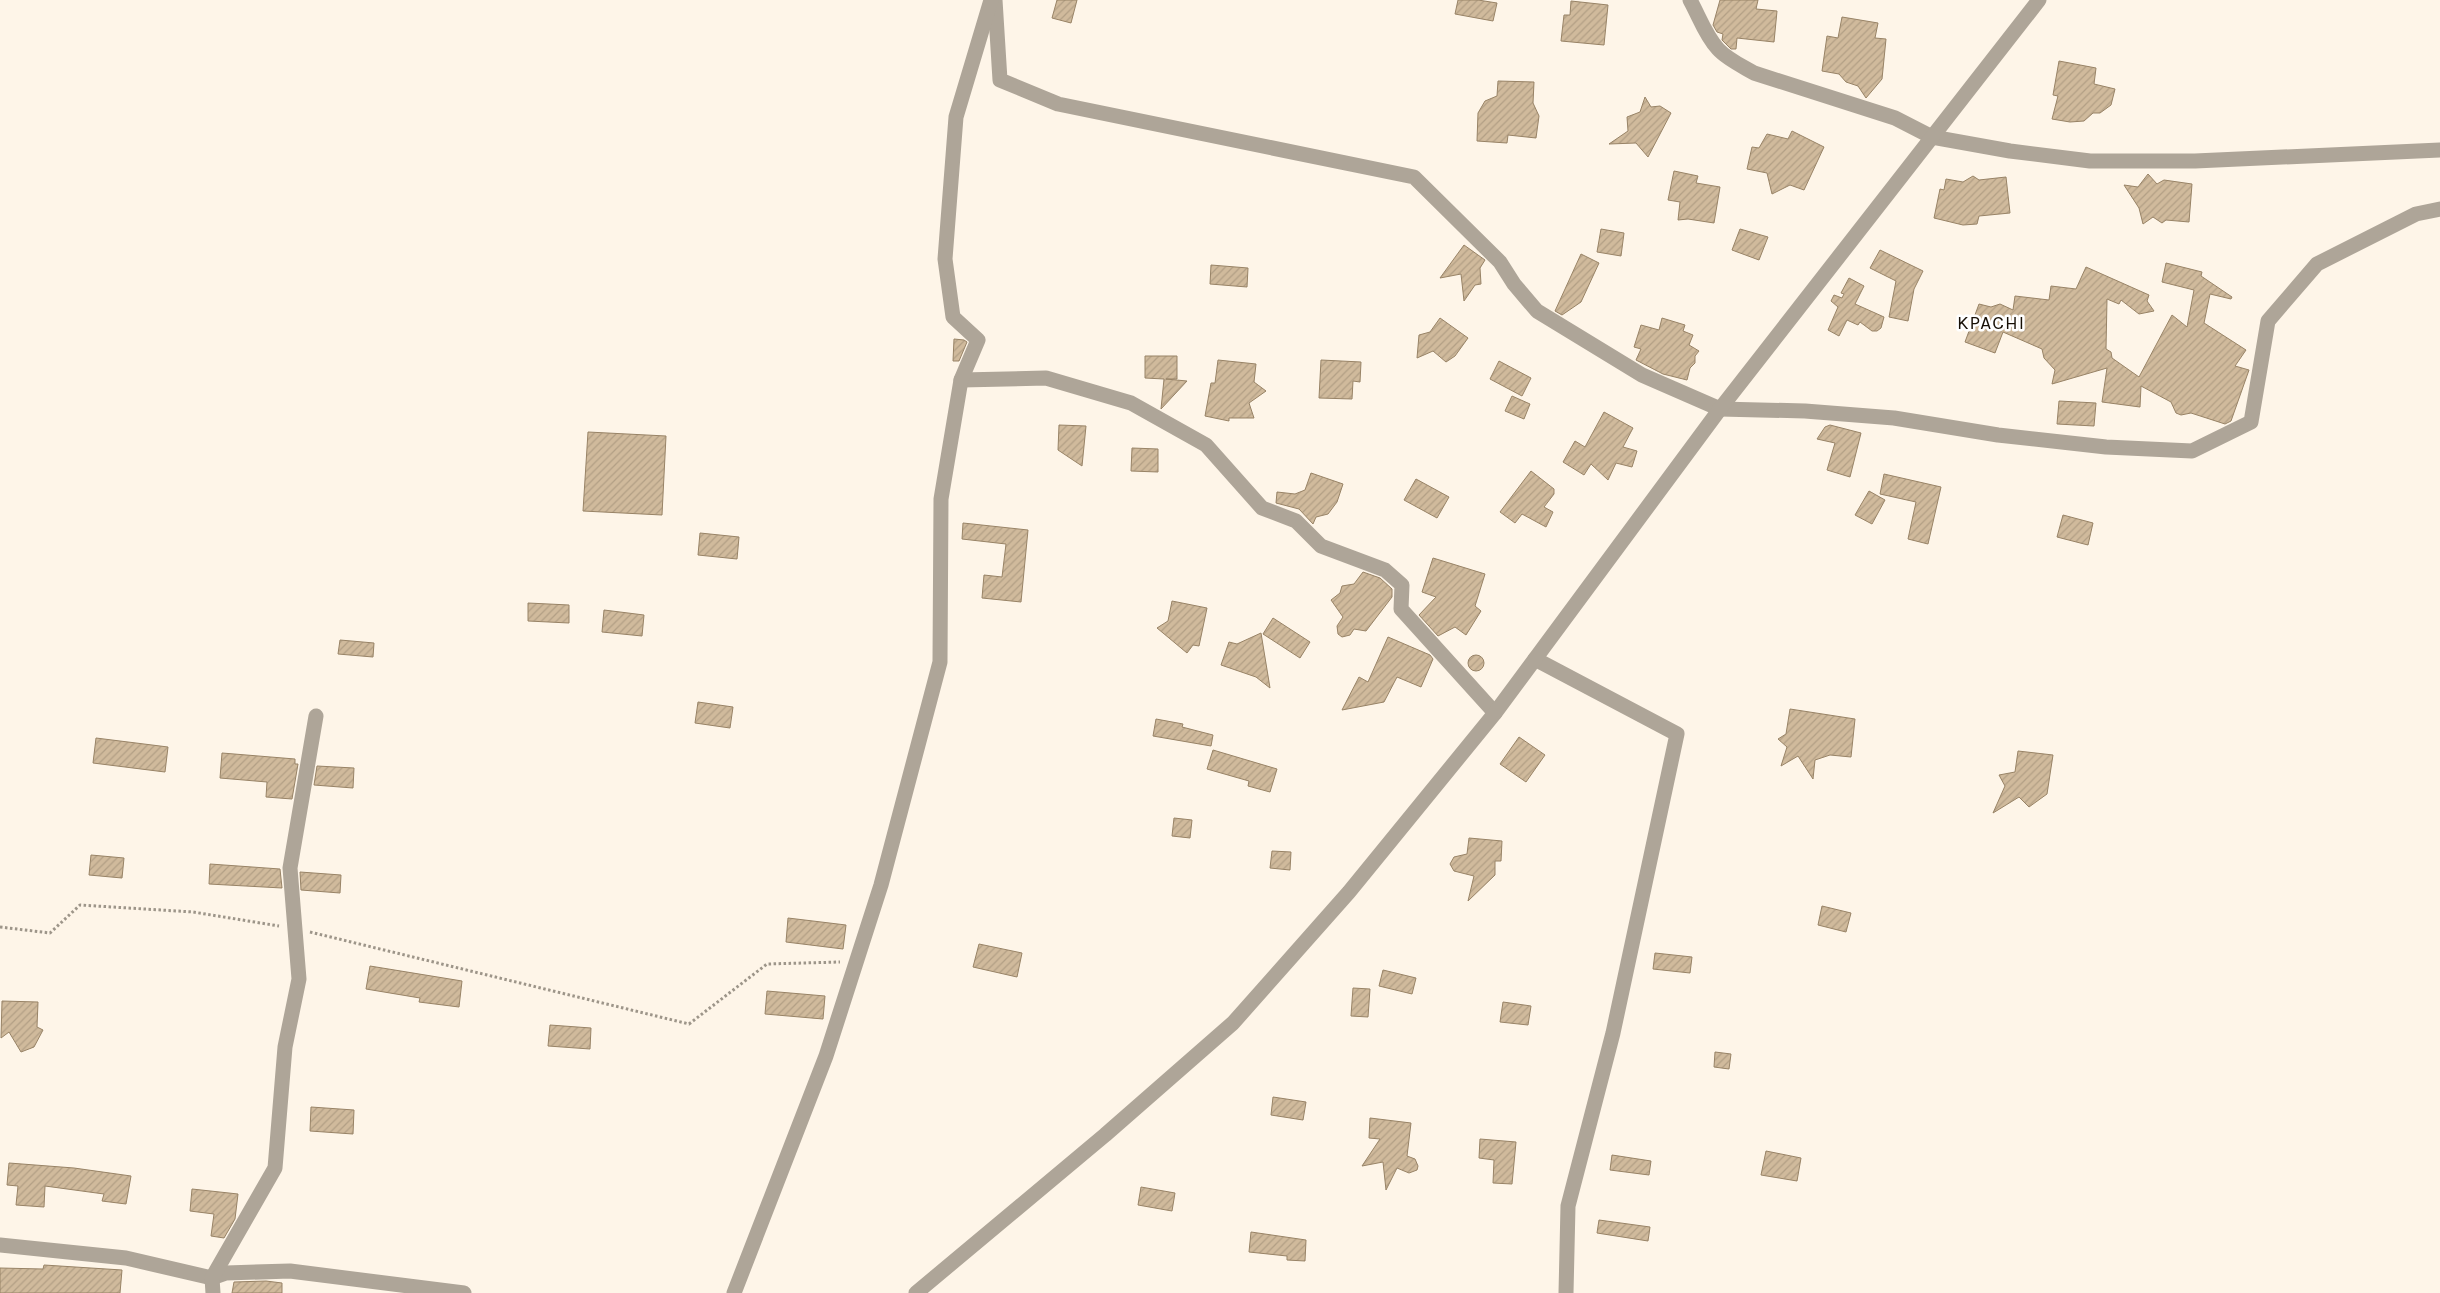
<svg xmlns="http://www.w3.org/2000/svg" width="2440" height="1293" viewBox="0 0 2440 1293" font-family="Karla,sans-serif">
<defs>
<pattern id="building-hatch" width="6" height="6" patternUnits="userSpaceOnUse" patternTransform="scale(1.25)"><rect width="6" height="6" fill="#d0ba9c"/><path d="M-1 1l2-2M0 6l6-6M5 7l2-2" fill="none" stroke="#b29f85"/></pattern>
</defs>
<rect width="100%" height="100%" fill="#fef5e8"/>
<g fill="url(#building-hatch)" stroke="#988366">
<path d="M1057 0H1077L1071 23 1052 18Z"/>
<path d="M1458 0H1478L1497 3 1493 21 1455 14Z"/>
<path d="M1720 0H1758L1756 9 1777 11 1774 42 1737 38 1736 49H1731L1722 40 1723 34 1717 32 1713 25Z"/>
<path d="M1571 1 1608 5 1604 45 1561 41 1564 15H1570Z"/>
<path d="M1842 17 1878 23 1875 38 1886 39 1882 79 1866 98 1858 86 1846 82 1839 74 1822 71 1827 36 1838 38Z"/>
<path d="M2059 61 2096 68 2094 84 2115 89 2111 105 2100 113H2093L2084 121 2070 122 2052 119 2058 96 2053 95Z"/>
<path d="M1498 81 1534 82 1533 103 1539 116 1536 138 1508 135 1507 143 1477 141 1478 113 1485 101 1497 96Z"/>
<path d="M1645 97 1651 107 1660 106 1671 113 1648 157 1636 143 1609 144 1628 131 1627 117 1640 112Z"/>
<path d="M1792 131 1824 147 1804 190 1790 185 1772 194 1767 173 1747 169 1752 147 1759 148 1767 134 1788 139Z"/>
<path d="M1674 171 1698 176 1696 183 1720 187 1714 223 1688 219 1678 220 1680 202 1668 200Z"/>
<path d="M2148 174 2157 184 2164 180 2192 184 2189 222 2166 220 2162 223 2153 217 2143 224 2139 208 2124 185 2138 187Z"/>
<path d="M1973 176 1979 180 2006 177 2010 213 1979 216 1977 224 1963 225 1934 218 1940 189 1944 190 1946 179 1963 182Z"/>
<path d="M1601 229 1624 233 1621 256 1597 252Z"/>
<path d="M1740 229 1768 237 1759 260 1732 250Z"/>
<path d="M1464 245 1485 260 1480 268 1481 284 1475 285 1464 301 1461 274 1440 278Z"/>
<path d="M1880 250 1923 271 1914 289 1908 321 1889 317 1896 281 1870 268Z"/>
<path d="M1581 254 1599 263 1581 302 1562 315 1555 311Z"/>
<path d="M2166 263 2202 272 2201 276 2232 297 2231 299 2210 294 2204 323 2246 350 2235 366 2249 370 2231 421 2225 424 2191 413 2181 415 2176 413 2171 402 2141 386 2140 407 2102 402 2107 368 2052 384 2055 370 2044 358 2042 349 2003 332 1995 353 1965 342 1979 304 1991 307 2000 304 2013 310 2015 296 2049 300 2051 286 2076 289 2086 267 2149 295 2147 301 2154 311 2139 314 2121 300 2119 304 2107 299 2106 349 2111 352 2112 358 2139 377 2172 315 2187 327 2194 290 2162 282Z"/>
<path d="M1211 265 1248 268 1247 287 1210 284Z"/>
<path d="M1849 278 1864 286 1855 304 1884 317 1881 328 1877 331H1872L1860 322 1858 325 1847 320 1839 336 1828 330 1838 307 1831 301 1834 295 1842 298 1844 294 1841 293Z"/>
<path d="M1440 318 1468 338 1455 356 1446 362 1433 351 1417 358 1419 335 1430 332Z"/>
<path d="M1662 318 1685 325 1683 331 1693 335 1689 345 1699 351 1695 356V363L1690 368 1687 380 1663 374 1636 360 1641 349 1634 347 1641 325 1659 330Z"/>
<path d="M954 339 964 340 967 342 959 361H953Z"/>
<path d="M1145 356H1177V379H1166L1187 381 1161 409 1164 379 1145 378Z"/>
<path d="M1218 360 1256 364 1254 382 1266 391 1249 403 1254 418H1229V421L1205 416 1211 383H1215Z"/>
<path d="M1321 360 1361 362 1360 382 1353 381 1352 399 1319 398Z"/>
<path d="M1499 361 1531 378 1522 396 1490 379Z"/>
<path d="M1512 396 1530 404 1524 419 1505 411Z"/>
<path d="M2059 401 2096 403 2094 426 2057 424Z"/>
<path d="M1604 412 1633 428 1623 447 1637 451 1632 467 1616 463 1608 480 1591 464 1584 475 1563 462 1575 441 1585 447Z"/>
<path d="M1059 425 1086 426 1082 466 1058 450Z"/>
<path d="M1830 425 1861 433 1850 477 1827 470 1835 443 1817 439 1825 427Z"/>
<path d="M588 432 666 436 662 515 583 511Z"/>
<path d="M1132 448 1158 449V472L1131 471Z"/>
<path d="M1531 471 1554 489V494L1544 507 1553 512 1546 527 1522 514 1515 523 1500 512Z"/>
<path d="M1311 473 1343 484 1337 502 1328 514 1316 517 1313 524 1299 509 1276 503 1277 492 1295 494 1305 490Z"/>
<path d="M1884 474 1941 487 1928 544 1908 539 1916 502 1880 494Z"/>
<path d="M1416 479 1449 497 1437 518 1404 500Z"/>
<path d="M1869 491 1885 500 1872 524 1855 515Z"/>
<path d="M2063 515 2093 523 2088 545 2057 537Z"/>
<path d="M963 523 1028 530 1021 602 982 598 984 575 1002 577 1006 544 962 539Z"/>
<path d="M700 533 739 537 737 559 698 555Z"/>
<path d="M1433 558 1485 574 1475 606 1481 611 1466 635 1455 627 1438 636 1419 615 1436 597 1422 592Z"/>
<path d="M1363 572 1380 578 1392 589V597L1366 631 1354 629 1350 635 1342 637 1338 634 1337 626 1343 617 1331 600 1340 593 1342 586 1354 584Z"/>
<path d="M1172 601 1207 608 1199 646 1193 645 1187 653 1157 628 1168 621Z"/>
<path d="M528 603 569 605V623L528 621Z"/>
<path d="M604 610 644 615 642 636 602 632Z"/>
<path d="M1273 618 1310 642 1300 658 1263 634Z"/>
<path d="M1261 633 1270 688 1256 677 1221 665 1229 642 1237 644Z"/>
<path d="M1388 637 1430 655 1433 659 1421 687 1397 677 1384 702 1342 710 1359 677 1368 682Z"/>
<path d="M340 640 374 643 373 657 338 654Z"/>
<circle cx="1476" cy="663" r="8"/>
<path d="M698 702 733 707 730 728 695 723Z"/>
<path d="M1790 709 1855 719 1851 757 1830 755 1815 760 1813 779 1798 756 1781 766 1787 747 1778 739 1786 734Z"/>
<path d="M1156 719 1183 724 1182 727 1213 735 1211 746 1153 736Z"/>
<path d="M1519 737 1545 755 1526 782 1500 764Z"/>
<path d="M96 738 168 747 165 772 93 763Z"/>
<path d="M1213 750 1277 769 1270 792 1248 786 1249 781 1207 769Z"/>
<path d="M2018 751 2053 755 2047 794 2029 807 2019 797 1993 813 2005 786 1999 775 2015 772Z"/>
<path d="M222 753 295 759V764H298L292 799 266 797 267 782 220 778Z"/>
<path d="M317 766 354 768 353 788 314 785Z"/>
<path d="M1174 818 1192 820 1190 838 1172 836Z"/>
<path d="M1469 838 1502 841 1501 861H1495V875L1468 901 1474 876 1454 871 1450 864 1454 857 1467 854Z"/>
<path d="M1272 851 1291 852 1290 870 1270 868Z"/>
<path d="M91 855 124 858 122 878 89 875Z"/>
<path d="M210 864 280 869 282 888 209 884Z"/>
<path d="M300 872 341 875 340 893 301 890Z"/>
<path d="M1822 906 1851 913 1846 932 1818 925Z"/>
<path d="M788 918 846 925 843 949 786 942Z"/>
<path d="M979 944 1022 953 1017 977 973 967Z"/>
<path d="M1655 953 1692 957 1690 973 1653 969Z"/>
<path d="M370 966 462 981 459 1007 419 1002 420 998 366 989Z"/>
<path d="M1383 970 1416 978 1412 994 1379 986Z"/>
<path d="M1353 988 1370 989 1368 1017 1351 1016Z"/>
<path d="M767 991 825 996 823 1019 765 1014Z"/>
<path d="M2 1001 38 1002 37 1027 43 1030 34 1047 21 1052 9 1032 1 1038Z"/>
<path d="M1503 1002 1531 1006 1528 1025 1500 1022Z"/>
<path d="M550 1025 591 1028 590 1049 548 1046Z"/>
<path d="M1715 1052 1731 1054 1729 1069 1714 1067Z"/>
<path d="M1273 1097 1306 1102 1303 1120 1271 1115Z"/>
<path d="M311 1107 354 1110 353 1134 310 1131Z"/>
<path d="M1370 1118 1411 1123 1407 1156 1415 1159 1418 1166 1417 1170 1409 1173 1397 1168 1386 1190 1383 1162 1362 1166 1380 1139 1369 1138Z"/>
<path d="M1480 1139 1516 1142 1512 1184 1493 1183 1494 1160 1479 1158Z"/>
<path d="M1766 1151 1801 1158 1797 1181 1761 1175Z"/>
<path d="M1612 1155 1651 1161 1649 1175 1610 1170Z"/>
<path d="M9 1163 74 1168 131 1176 126 1204 102 1201 104 1194 45 1186 44 1207 16 1205 18 1186 7 1185Z"/>
<path d="M1141 1187 1175 1193 1172 1211 1138 1205Z"/>
<path d="M192 1189 238 1194 235 1219 224 1238 211 1236 214 1214 190 1211Z"/>
<path d="M1599 1220 1650 1227 1648 1241 1597 1233Z"/>
<path d="M1251 1232 1306 1240 1305 1261 1287 1260V1256L1249 1252Z"/>
<path d="M44 1265 122 1270 120 1293H0V1268L43 1269Z"/>
<path d="M266 1281 282 1283V1293H232L234 1282Z"/>
</g>
<g fill="none" stroke-linecap="round" stroke-linejoin="round">
<g stroke="#9d9589" stroke-width="3" stroke-dasharray="2.5 2.5" stroke-linecap="butt">
<path d="M0 927 50 933 80 905 193 912 279 926"/>
<path d="M310 932 689 1024 767 964 840 962"/>
</g>
<g stroke="#aea598" stroke-width="15">
<path d="M995 0 1000 80 1058 104 1414 177 1500 262 1514 284 1537 311 1642 375 1720 409 1805 411 1894 418 1998 435 2106 447 2192 451 2251 422 2268 321 2317 264 2416 214 2440 209"/>
<path d="M1690 0C1699 16 1705 35 1718 49 1727 59 1742 66 1754 73L1895 118 1932 137 2010 151 2090 161H2195L2440 150"/>
<path d="M961 380 1046 378 1131 403 1206 445 1262 508 1296 521 1321 546 1385 570 1402 585 1401 609 1495 713"/>
<path d="M1535 659 1677 734 1613 1033 1568 1206 1566 1293"/>
<path d="M0 1245 126 1258 212 1278 226 1273 290 1271 464 1293"/>
<path d="M213 1293 212 1278 275 1168 285 1047 299 979 290 868 316 716"/>
<path d="M734 1293 826 1056 881 885 940 662 941 499 961 380 978 340 953 317 945 259 956 117 991 0"/>
<path d="M916 1293 1105 1135 1233 1023 1349 892 1495 713 1720 409 2039 0"/>
</g>
</g>
<g text-anchor="middle" stroke-width="5" stroke-linejoin="round" paint-order="stroke">
<g font-size="19" letter-spacing="1" fill="#170f05" stroke="#fff">
<text x="1991" y="329">KPACHI</text>
</g>
</g>
</svg>
